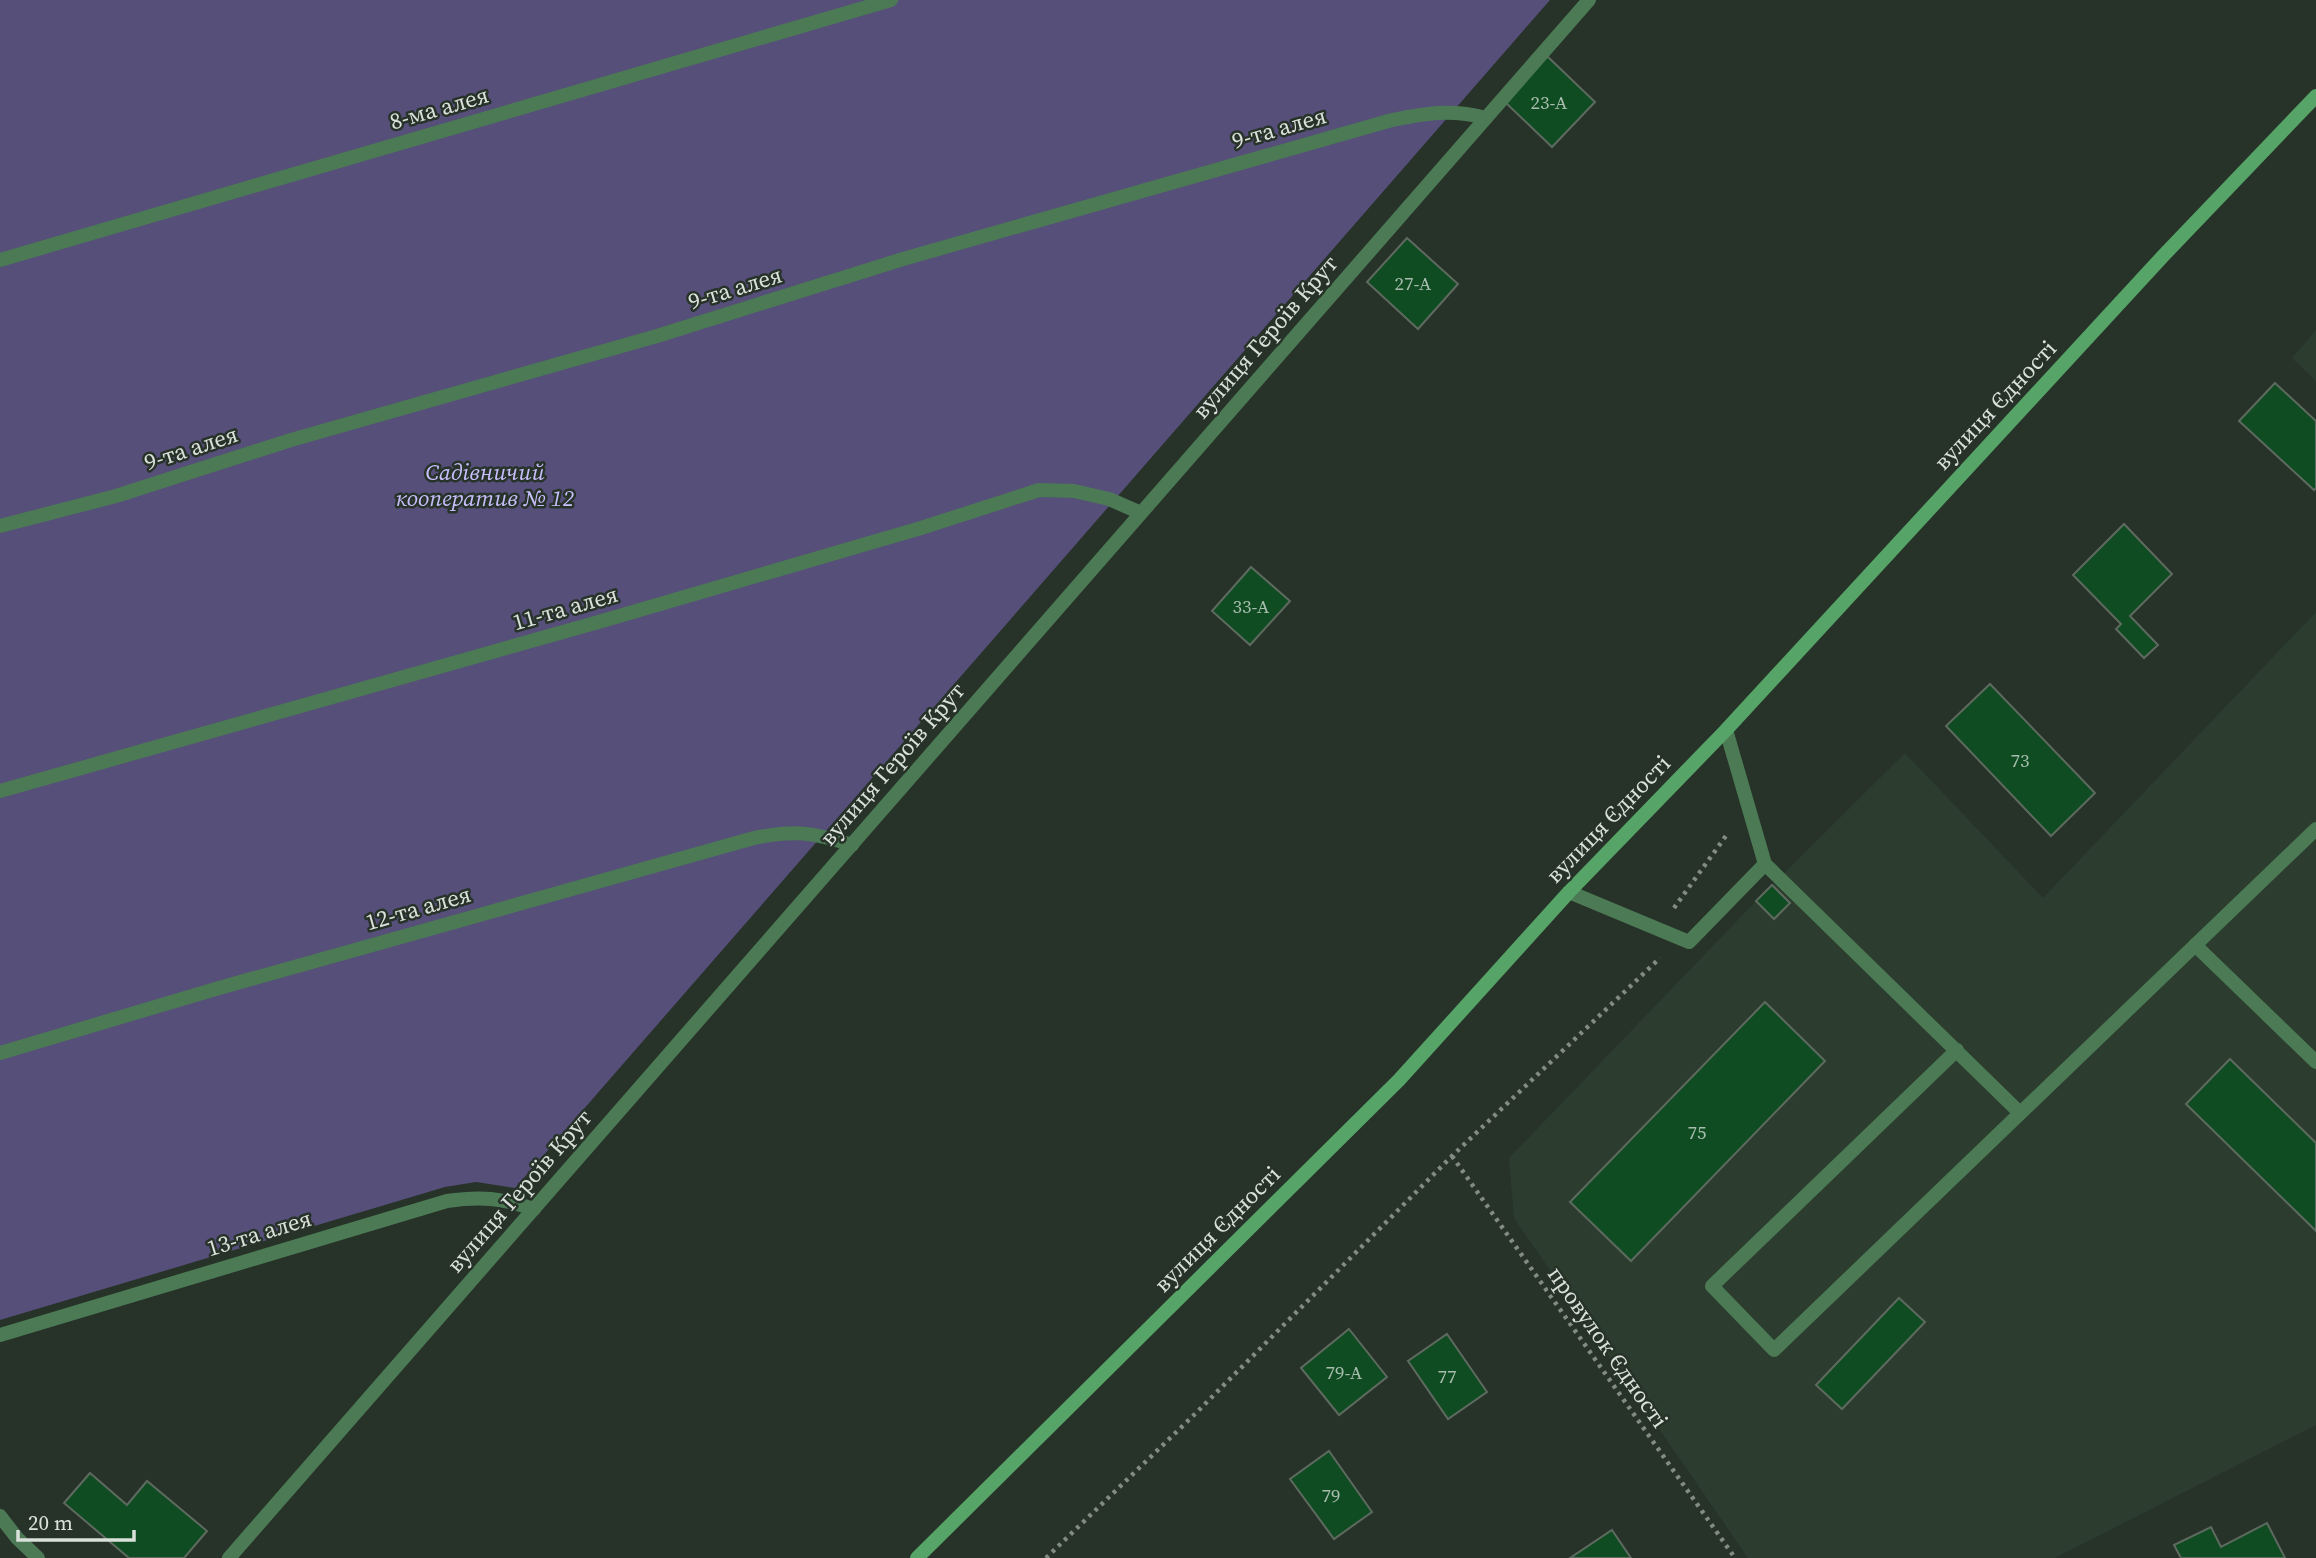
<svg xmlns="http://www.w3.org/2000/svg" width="2316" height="1558" viewBox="0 0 2316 1558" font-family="'Source Serif 4',serif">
<rect width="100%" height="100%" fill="#273229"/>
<g fill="#2c3d2f">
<path d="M2316 330V381L2292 358Z"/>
<path d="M2316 612V1425L2055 1558H1748L1514 1218 1509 1158 1756 901 1905 753 2043 898Z"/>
</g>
<path fill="#564f7a" d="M0 0H1550L515 1188 476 1182 445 1187 0 1320Z"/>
<g fill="#0f4c22" stroke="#5e6a5f" stroke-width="2">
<path d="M1547 56 1595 102 1552 147 1504 101Z"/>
<path d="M1407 238 1458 284 1418 329 1367 282Z"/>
<path d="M2275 383 2316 421V488L2314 490 2239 421Z"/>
<path d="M2124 524 2172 574 2130 616 2158 645 2144 658 2116 629 2121 624 2073 575Z"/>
<path d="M1251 567 1290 601 1250 645 1212 611Z"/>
<path d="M1990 684 2095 793 2051 836 1946 726Z"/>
<path d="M1772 885 1790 903 1774 919 1756 901Z"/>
<path d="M1765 1002 1825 1061 1631 1261 1570 1202Z"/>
<path d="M2230 1059 2316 1143V1231L2186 1104Z"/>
<path d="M1899 1298 1925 1322 1842 1409 1816 1385Z"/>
<path d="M1349 1329 1387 1377 1339 1415 1301 1368Z"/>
<path d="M1447 1334 1487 1392 1448 1419 1408 1361Z"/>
<path d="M1329 1451 1372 1512 1334 1539 1290 1479Z"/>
<path d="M90 1473 127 1505 147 1481 207 1531 184 1558H129L64 1503Z"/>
<path d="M2267 1523 2285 1558H2181L2174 1545 2211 1527 2221 1547Z"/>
<path d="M1612 1530 1631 1558H1570Z"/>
</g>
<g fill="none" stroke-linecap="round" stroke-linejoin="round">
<g stroke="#828b84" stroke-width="4.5" stroke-dasharray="3.5 5" stroke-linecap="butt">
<path d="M1674 908 1728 833"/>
<path d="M1452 1156 1735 1558"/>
<path d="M1046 1558 1195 1414 1452 1156 1660 958"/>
</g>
<g stroke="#4b7a54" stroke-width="14">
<path d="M0 260 891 0"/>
<path d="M0 526 116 496 291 440 657 336 903 259 1392 120C1427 113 1451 109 1486 118"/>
<path d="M0 791 602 621 921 528 1039 490 1074 491 1109 499 1141 513"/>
<path d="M1765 864 2020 1113"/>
<path d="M1569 892 1689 942 1765 864 1726 730"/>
<path d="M2195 945 2316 1062"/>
<path d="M1957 1050 1712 1286 1774 1350 2316 829"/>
<path d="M0 1053 219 988 754 838C794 830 813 832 852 845"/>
<path d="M0 1335 447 1201C481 1196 501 1198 534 1209"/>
<path d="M0 1516 17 1538 38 1558"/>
</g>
<path stroke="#4b7a54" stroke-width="14" d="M229 1558 1589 0"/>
<path stroke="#56a467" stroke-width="14" d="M917 1558 1399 1080 1569 892 1726 730 2163 256 2316 96"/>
</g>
<g text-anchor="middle" stroke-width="5" stroke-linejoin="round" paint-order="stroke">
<g font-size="19" fill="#a7bcad">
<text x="1549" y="109">23-А</text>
<text x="1413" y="290">27-А</text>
<text x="1251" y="613">33-А</text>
<text x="2020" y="767">73</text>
<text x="1697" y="1139">75</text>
<text x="1344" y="1379">79-А</text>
<text x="1447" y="1383">77</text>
<text x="1331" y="1502">79</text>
</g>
<g font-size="23" fill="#dae1db" stroke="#273229">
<text transform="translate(439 108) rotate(-16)" y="8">8-ма алея</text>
<text transform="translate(1279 128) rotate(-16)" y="8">9-та алея</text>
<text transform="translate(735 288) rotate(-17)" y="8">9-та алея</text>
<text transform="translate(1265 337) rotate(-49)" y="8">вулиця Героїв Крут</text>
<text transform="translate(1995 405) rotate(-47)" y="8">вулиця Єдності</text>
<text transform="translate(191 448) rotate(-18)" y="8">9-та алея</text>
<text transform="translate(565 608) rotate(-16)" y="8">11-та алея</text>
<text transform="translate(892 764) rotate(-49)" y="8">вулиця Героїв Крут</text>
<text transform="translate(1608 819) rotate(-46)" y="8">вулиця Єдності</text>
<text transform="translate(418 908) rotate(-16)" y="8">12-та алея</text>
<text transform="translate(519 1191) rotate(-49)" y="8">вулиця Героїв Крут</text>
<text transform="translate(1217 1229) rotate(-45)" y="8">вулиця Єдності</text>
<text transform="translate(259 1233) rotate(-17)" y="8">13-та алея</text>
<text transform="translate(1608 1347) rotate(55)" y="8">провулок Єдності</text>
</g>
<g font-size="23" font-style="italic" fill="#c8bffd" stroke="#273229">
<text x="485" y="480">Садівничий<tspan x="485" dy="26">кооператив № 12</tspan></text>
</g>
</g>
<path d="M18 1530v10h116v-10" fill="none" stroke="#dae1db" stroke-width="3.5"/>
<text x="28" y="1530" font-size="21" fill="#dae1db" stroke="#273229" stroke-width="5" paint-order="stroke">20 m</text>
</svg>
